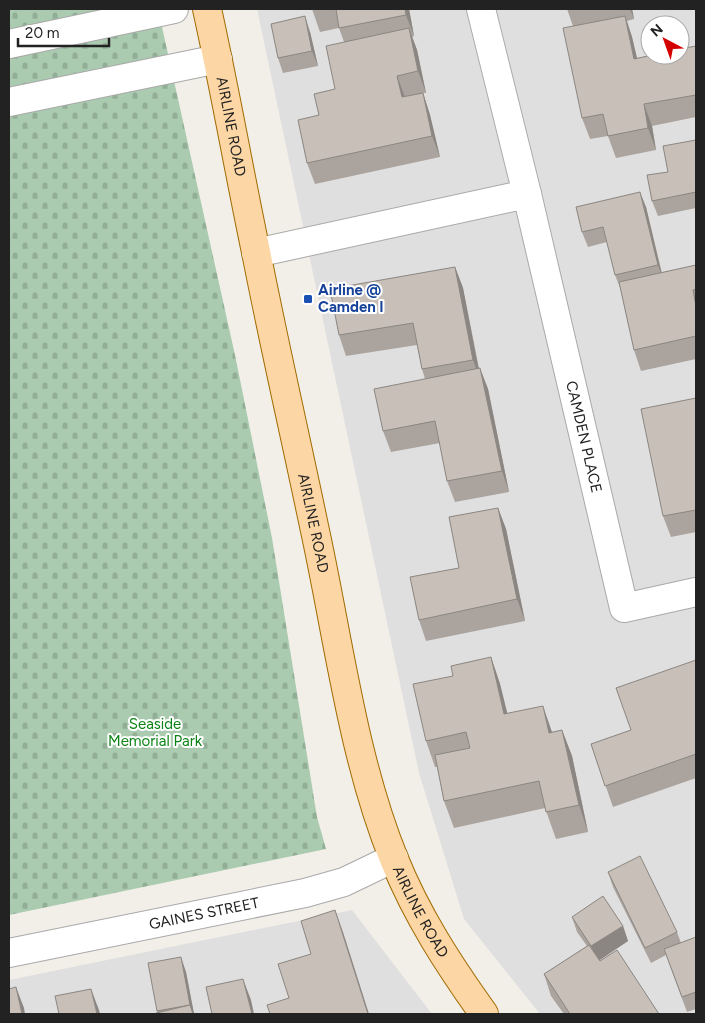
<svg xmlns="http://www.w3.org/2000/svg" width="705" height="1023" viewBox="0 0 705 1023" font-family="Figtree,sans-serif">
<defs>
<pattern id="cemetery-stones" width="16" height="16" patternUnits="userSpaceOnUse" patternTransform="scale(1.25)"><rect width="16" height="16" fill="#aacbaf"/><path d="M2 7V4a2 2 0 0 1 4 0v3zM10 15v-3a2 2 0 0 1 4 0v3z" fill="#92ae96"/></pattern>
</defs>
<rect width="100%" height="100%" fill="#f2efe9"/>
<g fill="#e0dfdf" fill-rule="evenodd">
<path d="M257 9H696V1014H540L464 919 419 773ZM650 25H680V55H650Z"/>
<path d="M352 910 432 1014H9V980Z"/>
</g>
<path fill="url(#cemetery-stones)" d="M9 9H158L235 355 272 538 317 817 326 849 9 915Z"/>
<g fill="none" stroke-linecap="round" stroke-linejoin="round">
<g stroke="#a9a9a9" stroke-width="30">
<g id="minor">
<path id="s1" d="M481 9 527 194 624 608 696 592"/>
<path d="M9 44 174 9"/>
<path d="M9 102 218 59"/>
<path d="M256 253 527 194"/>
<path id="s2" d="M9 953 305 893 344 882 394 858"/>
</g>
</g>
<g stroke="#a06b00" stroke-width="30">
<g id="major">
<path id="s3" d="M207 9C225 90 239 171 256 252 274 344 295 435 314 526 338 635 352 756 394 859 417 916 449 965 484 1014"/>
</g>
</g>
<use href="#minor" stroke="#fff" stroke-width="28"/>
<use href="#major" stroke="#fcd6a4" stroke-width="28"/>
</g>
<g fill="#aba49e">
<path d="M312 9H409L414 36 412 37 417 50 426 93H423L430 115 440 157 315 184 307 163 319 115 335 89 344 42 339 28 320 32Z"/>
<path d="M567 9H632L634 19 627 21 632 37 637 58 696 46V117L652 126 656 150 616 158 608 136 590 139 582 118 573 26Z"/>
<path d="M310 32 318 66 283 73 278 58Z"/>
<path d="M696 140V208L658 216 652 201 668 172Z"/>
<path d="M646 207 662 273 696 265V359L641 371 634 350 621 290 615 275 607 242 588 247 582 232Z"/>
<path d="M455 267 463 288 479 368 488 389 509 492 455 502 447 481 440 443 391 452 383 431 425 379 422 369 417 345 346 356 339 335Z"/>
<path d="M696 398V532L671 537 663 516Z"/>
<path d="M498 508 506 529 525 621 426 641 419 620 459 568Z"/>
<path d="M491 657 500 684 507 713 552 732 562 730 572 756 588 832 556 839 545 808 454 828 444 801 437 767H435L426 741 453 676Z"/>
<path d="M696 660V778L613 807 591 744 631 730Z"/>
<path d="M608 872 677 932 681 943 696 937V1009L687 1012 666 955 651 963 613 887Z"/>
<path d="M572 917 623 926 628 941 599 960 659 1014H564L551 996 544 974 587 946 577 932Z"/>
<path d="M186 972 194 1014 158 1013 157 1011Z"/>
</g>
<g fill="#8b8681">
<path d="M405 9H409L414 36 406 15Z"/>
<path d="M630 9H632L634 19Z"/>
<path d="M305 16 310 32 318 66 312 51Z"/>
<path d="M625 16 632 37 642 80 634 59Z"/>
<path d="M409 28 417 50 426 93 418 71Z"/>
<path d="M397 76 405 97H402Z"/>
<path d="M423 93 430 115 440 157 432 136Z"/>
<path d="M644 104 652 126 656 150 648 128Z"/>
<path d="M640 192 646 207 663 280 658 265Z"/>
<path d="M455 267 463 288 481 382 473 360Z"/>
<path d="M480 368 488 389 509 492 502 471Z"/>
<path d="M498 508 506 529 525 621 517 599Z"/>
<path d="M491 657 500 684 514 740 504 714Z"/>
<path d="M543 706 552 732 549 733Z"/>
<path d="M562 730 572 756 588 832 579 805Z"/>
<path d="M335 910 343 932 369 1014H368Z"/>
<path d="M623 926 628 941 597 962 591 946Z"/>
<path d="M181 957 186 972 194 1014H193L190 1005Z"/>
<path d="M243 979 251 1000 254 1014H252Z"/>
<path d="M16 987 24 1008 25 1014H22Z"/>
<path d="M91 989 99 1010 100 1014H97Z"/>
</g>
<g fill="#c7bfb8" stroke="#8b8681">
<path d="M336 9H405L406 15 339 28Z"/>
<path d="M305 16 312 51 278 58 271 24Z"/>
<path d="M625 16 634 59 653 55H680V49L696 46V95L644 104 648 128 608 136 603 114 582 118 563 28Z"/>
<path d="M409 28 418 71 397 76 402 97 423 93 432 136 307 163 298 120 319 115 314 94 335 89 326 46Z"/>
<path d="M696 140V192L652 201 647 175 668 172 663 146Z"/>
<path d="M640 192 658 265 615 275 603 227 582 232 576 207Z"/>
<path d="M696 265V289L693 290 696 306V336L634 350 619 282Z"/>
<path d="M455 267 473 360 422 369 413 323 339 335 330 289Z"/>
<path d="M480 368 502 471 447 481 435 421 383 431 374 389Z"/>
<path d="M696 398V510L663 516 641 409Z"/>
<path d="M498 508 517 599 419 620 410 577 459 568 449 517Z"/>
<path d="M491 657 504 714 543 706 549 733 562 730 579 805 546 812 539 781 444 801 435 755 470 748 466 732 426 741 413 684 453 676 451 666Z"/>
<path d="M696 660V754L605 786 591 744 631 730 616 688Z"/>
<path d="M640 856 677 932 645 948 608 872Z"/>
<path d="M603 896 623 926 591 946 572 917Z"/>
<path d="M335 910 368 1014H270L267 1005 289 998 278 964 311 954 301 921Z"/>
<path d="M696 937V992L682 997 664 949Z"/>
<path d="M589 945 600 961 617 950 659 1014H570L544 974Z"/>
<path d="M181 957 190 1005 157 1011 148 963Z"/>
<path d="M243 979 252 1014H212L206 987Z"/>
<path d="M16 987 22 1014H9V989Z"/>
<path d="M91 989 97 1014H59L55 996Z"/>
<path d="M190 1005 193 1014H157L156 1013Z"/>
</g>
<rect fill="#1a4fb4" stroke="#fff" stroke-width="2" x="303" y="294" width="10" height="10" rx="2.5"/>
<g text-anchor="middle" stroke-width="4" stroke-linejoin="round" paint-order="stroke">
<g font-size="15" fill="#222" stroke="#fff">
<text dy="5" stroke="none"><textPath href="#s3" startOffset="120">AIRLINE ROAD</textPath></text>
<text dy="5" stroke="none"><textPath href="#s1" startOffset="440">CAMDEN PLACE</textPath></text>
<text dy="5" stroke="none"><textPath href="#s3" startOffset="525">AIRLINE ROAD</textPath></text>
<text dy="5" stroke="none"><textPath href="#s3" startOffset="930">AIRLINE ROAD</textPath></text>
<text dy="5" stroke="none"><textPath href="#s2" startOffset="199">GAINES STREET</textPath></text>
</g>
<g font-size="15" font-weight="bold" fill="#164399" stroke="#fff" text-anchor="start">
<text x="318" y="295">Airline @<tspan x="318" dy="17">Camden I</tspan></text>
</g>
<g font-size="15" fill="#0c8416" stroke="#fff">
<text x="155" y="729">Seaside<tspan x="155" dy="17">Memorial Park</tspan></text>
</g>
</g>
<rect width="705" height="1023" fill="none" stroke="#222222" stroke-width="20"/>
<g transform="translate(665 40) rotate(319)"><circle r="24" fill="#ffffff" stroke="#a7a7a7"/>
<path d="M0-4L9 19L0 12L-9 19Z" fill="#d40000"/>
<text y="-8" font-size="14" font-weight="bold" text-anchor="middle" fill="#222222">N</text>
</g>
<path d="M18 38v8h91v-8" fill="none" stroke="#222222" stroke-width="2.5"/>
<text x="25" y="38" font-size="15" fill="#222222" stroke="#ffffff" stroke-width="4" paint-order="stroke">20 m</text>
</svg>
